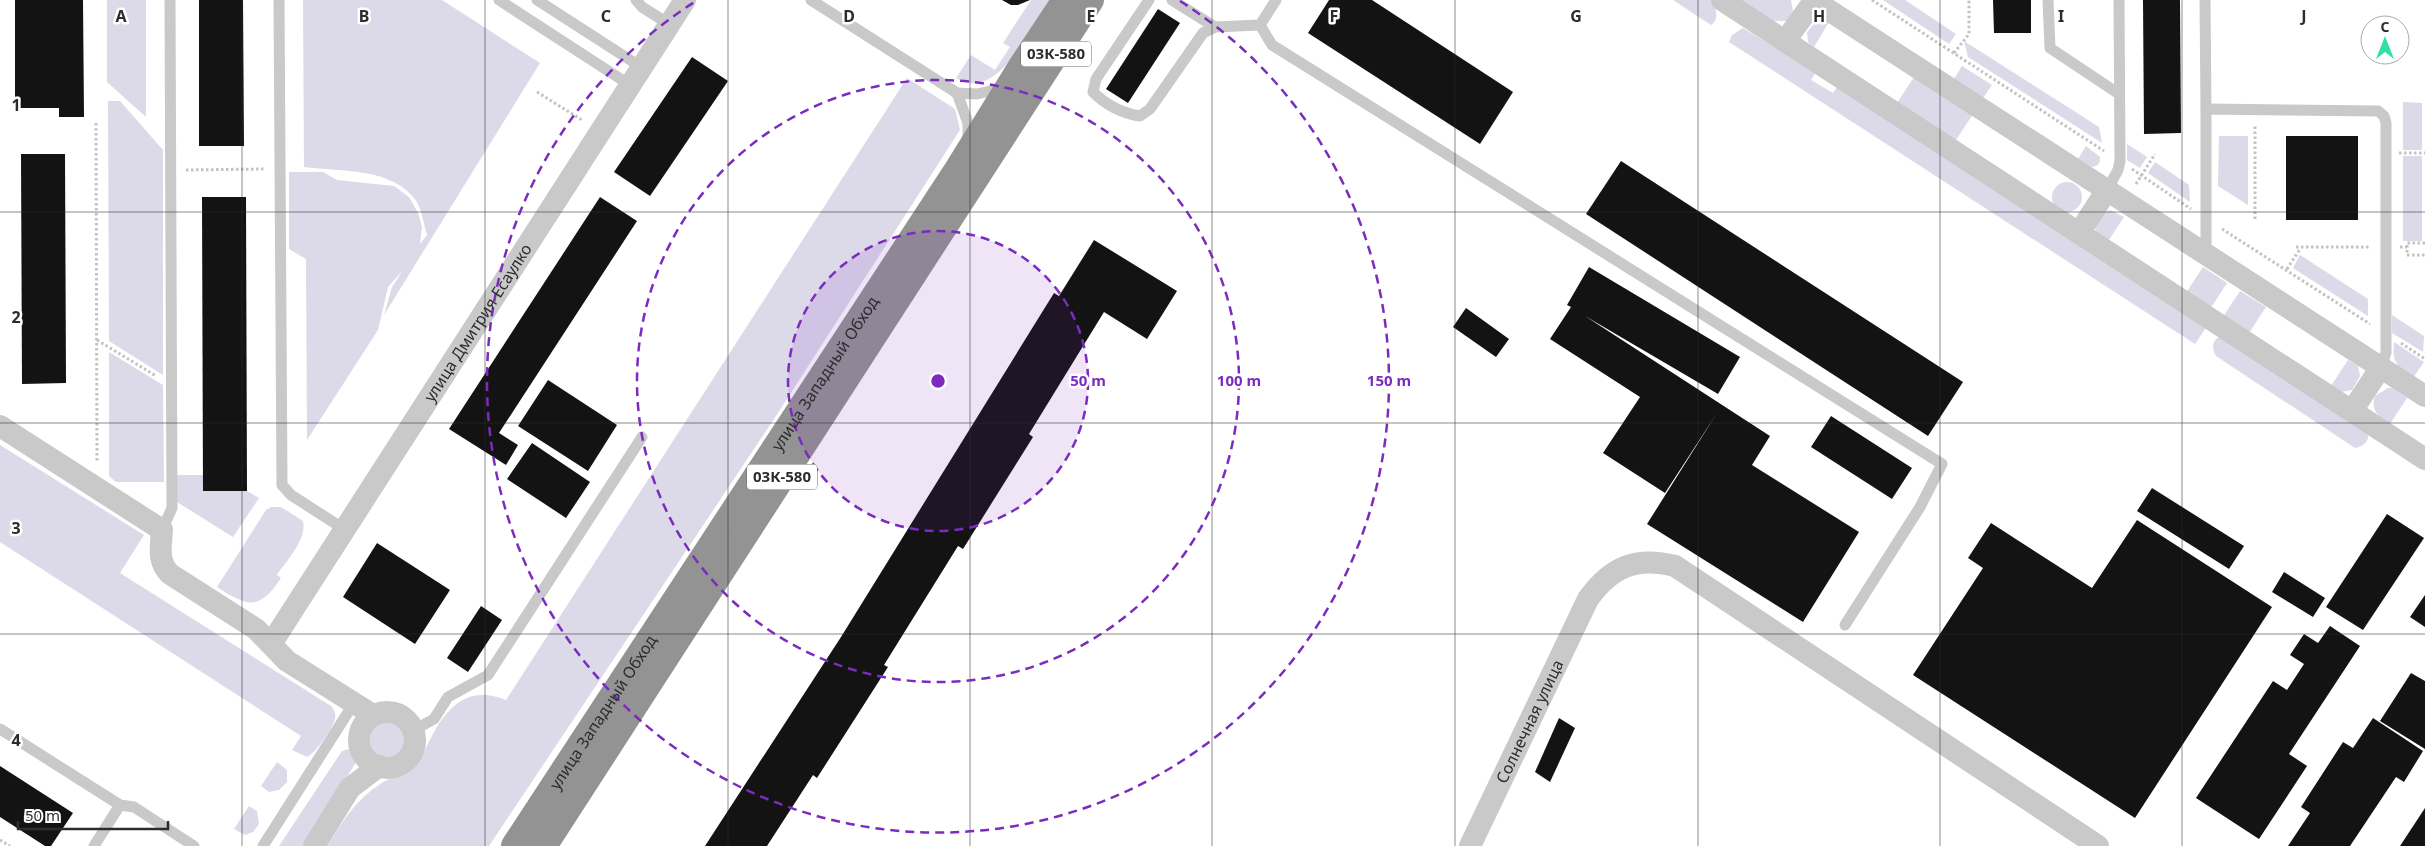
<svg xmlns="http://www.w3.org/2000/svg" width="2425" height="846" viewBox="0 0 2425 846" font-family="'Noto Sans',sans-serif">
<rect width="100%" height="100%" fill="#fff"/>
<g fill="#dcd9e9">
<path d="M107 0H146V117L107 82Z"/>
<path d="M303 0H442L540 63 384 315 392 287 403 270 388 287 378 330 307 440 306 259 289 249V172H323L337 180 394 186 409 197 418 213 422 227 420 244 427 235C424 225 422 211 417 202 394 167 341 172 304 167Z"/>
<path d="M1031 0H1050C1034 25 1004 87 970 83 965 83 960 80 956 78L971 55 995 70 1010 47 1003 43Z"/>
<path d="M1673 0H1711C1716 8 1720 19 1711 25Z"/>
<path d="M1740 0H1791L1793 12 1786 21H1774Z"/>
<path d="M1883 0H1905L1956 34 1949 44Z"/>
<path d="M1823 20 1829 22 1814 47 1808 42 1807 32 1814 24Z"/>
<path d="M1743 28 1816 72 1811 80 1833 93 1837 87 2207 326 2195 344 1729 42 1732 35Z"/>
<path d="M1964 41 2099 127 2102 143 1968 57Z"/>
<path d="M1962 66 1992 85 1983 98 1954 79Z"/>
<path d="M1914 77 1973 114 1956 140 1897 103Z"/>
<path d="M907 78 955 109 960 130 776 416 489 846H327C344 820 355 800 382 783 393 776 405 774 415 765 422 759 426 747 431 738 447 706 469 685 506 700Z"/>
<path d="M108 101H120L163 150V375L109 341Z"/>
<path d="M2403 102 2422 103V150H2403Z"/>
<path d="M2219 136H2248V205L2218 186Z"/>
<path d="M2127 144 2147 157 2140 168 2127 160Z"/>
<path d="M2086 146 2100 157V161L2098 165 2092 167 2078 159Z"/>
<rect x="2403" y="156" width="19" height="85"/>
<path d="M2155 162 2189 185 2190 202 2148 173Z"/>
<circle cx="2067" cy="197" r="15"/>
<path d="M2110 210 2124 217 2107 243 2096 232 2095 227 2105 212Z"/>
<path d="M2300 255 2368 299V316L2293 268Z"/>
<path d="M2203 267 2227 283 2210 309 2186 293Z"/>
<path d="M2240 291 2266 307 2249 333 2223 317Z"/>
<path d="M2392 315 2424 336 2423 352 2392 333Z"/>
<path d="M2223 335 2368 431C2370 441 2364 446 2355 448L2216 356C2211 347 2212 339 2223 335Z"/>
<path d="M2394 342 2424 362 2413 378C2397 367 2392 363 2394 342Z"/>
<path d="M109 352 163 385 164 482H116L109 476Z"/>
<path d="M2348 360 2358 366 2360 376 2352 390 2341 392 2331 386Z"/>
<path d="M2388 388H2393L2407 398 2390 424C2379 416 2370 411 2375 396Z"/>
<path d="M0 445 144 535 120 573 331 706C334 710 336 713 335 718 335 726 314 755 307 757L292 750 301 736 0 542Z"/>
<path d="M177 475H203V491H247L259 498 233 537 177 502Z"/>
<path d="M271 507H281L303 521C307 540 287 560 277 575L281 578C259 611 248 607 217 587L266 510Z"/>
<circle cx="388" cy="740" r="18"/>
<path d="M348 749 356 752 358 759 304 846H279L342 751Z"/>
<path d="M277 762 287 770V782L279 790 269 792 261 786Z"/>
<path d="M249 806 257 811 259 824 253 832 245 835 234 829Z"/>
</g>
<g fill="#131313">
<path d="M15 0H83L84 117H59V108H15Z"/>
<path d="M199 0H243L244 146H199Z"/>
<path d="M1002 0H1030L1018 5H1011Z"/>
<path d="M1329 0H1372L1513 92 1480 144 1308 33Z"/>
<path d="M1993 0H2031V33H1994Z"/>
<path d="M2143 0H2180L2181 133 2144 134Z"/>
<path d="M1158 9 1180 23 1128 103 1106 89Z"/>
<path d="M692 57 728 81 650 196 614 172Z"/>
<rect x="2286" y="136" width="72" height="84"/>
<path d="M21 154H65L66 383 22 384Z"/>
<path d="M1621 161 1963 382 1928 436 1586 214Z"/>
<path d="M202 197H246L247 491H203Z"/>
<path d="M600 197 637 221 499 433 518 445 506 465 449 429Z"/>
<path d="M1094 240 1177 291 1147 339 1104 312 1029 434 1033 437 963 549 958 546 884 665 888 667 817 778 813 775 767 846H705L841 637 1054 293 1059 296Z"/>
<path d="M1589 267 1740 357 1718 394 1585 316 1770 436 1752 465 1859 532 1803 622 1647 524 1717 413 1665 493 1603 453 1640 397 1550 339 1571 307 1567 305Z"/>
<path d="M1466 308 1509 339 1496 357 1453 327Z"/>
<path d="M548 380 617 425 588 471 518 426Z"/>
<path d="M1831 416 1912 468 1892 499 1811 447Z"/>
<path d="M532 443 590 482 566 518 507 479Z"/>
<path d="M2152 488 2244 546 2229 569 2137 511Z"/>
<path d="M2387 514 2424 538 2363 630 2326 607Z"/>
<path d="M2137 520 2272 607 2135 818 1913 675 1983 568 1968 558 1991 523 2092 588Z"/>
<path d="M377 543 450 590 415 644 343 597Z"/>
<path d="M2284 572 2325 598 2313 617 2272 592Z"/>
<path d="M2425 595V627L2410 617Z"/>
<path d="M481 606 502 620 468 672 447 658Z"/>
<path d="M2330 626 2360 646 2289 754 2307 766 2259 839 2196 798 2273 681 2287 690 2304 664 2290 655 2304 634 2318 643Z"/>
<path d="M2411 673 2425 681V749L2380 721Z"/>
<path d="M1559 718 1575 728 1550 782 1535 772Z"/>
<path d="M2373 718 2423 751 2404 782 2396 777 2350 846H2288L2310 813 2301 807 2343 742 2353 748Z"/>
<path d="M0 766 73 813 51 846H45L0 817Z"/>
<path d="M2425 808V846H2400Z"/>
</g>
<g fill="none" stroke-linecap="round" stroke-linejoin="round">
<g stroke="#c3c3c3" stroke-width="3" stroke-dasharray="2.5 2.5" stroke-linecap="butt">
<path d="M1872 0 2104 151"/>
<path d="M1954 53 1969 34V0"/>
<path d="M537 92 582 120"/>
<path d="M96 123 97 463"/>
<path d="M2399 153H2425"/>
<path d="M2132 169 2191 209"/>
<path d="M186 170 265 169"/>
<path d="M2136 184 2155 154"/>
<path d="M2255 219V125"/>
<path d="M2222 229 2370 324"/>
<path d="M2425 243H2407V255H2425"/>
<path d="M2296 247H2371"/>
<path d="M2400 247H2407"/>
<path d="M2287 269 2300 249"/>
<path d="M97 340 156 376"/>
<path d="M2401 343 2425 359"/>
<path d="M0 840 10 846"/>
</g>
<g stroke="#c9c9c9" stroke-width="11">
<path d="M279 0 282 485 291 495 344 529"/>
<path d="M499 0 630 85"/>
<path d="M537 0 641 67"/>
<path d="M636 0 642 7 669 24"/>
<path d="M811 0 957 93 977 94 1004 88"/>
<path d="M1149 0 1096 79 1093 92C1107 106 1121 113 1140 116L1150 109 1203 33 1215 27 1260 25"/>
<path d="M1172 0 1215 27"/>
<path d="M1276 0 1260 25 1272 45 1942 464 1920 507 1845 625"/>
<path d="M2048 0 2050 48 2119 94"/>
<path d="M2205 0 2206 109"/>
<path d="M957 93 968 123V142"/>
<path d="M2107 190 2118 170 2120 161 2119 0"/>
<path d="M2206 255V109L2378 111 2384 116 2386 123V353L2381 367"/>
<path d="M162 530 172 508 170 0"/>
<path d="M0 729 120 805 134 807 194 846"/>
<path d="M414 730 434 719 448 697 488 675 642 437"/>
<path d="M94 846 120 805"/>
<path d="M263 846 354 703"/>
</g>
<g stroke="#c9c9c9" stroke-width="22">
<path d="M1722 0 2425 459"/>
<path d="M1813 0 2425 396"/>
<path d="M1785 41 1814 1"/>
<path d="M2079 233 2107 190"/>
<path d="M2352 411 2381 367"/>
<path d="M0 426 162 530C161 547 157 561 170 574L256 629 287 661 373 715"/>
<path id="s1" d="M271 644 685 0"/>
<circle cx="387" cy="740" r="28"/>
<path d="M314 846 350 788 379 766"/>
<path id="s2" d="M1470 846 1588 599C1611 567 1636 556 1675 566L2098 846"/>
</g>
<g stroke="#939393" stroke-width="28">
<path id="s3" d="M515 846 956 173 1021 68 1066 0"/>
<path d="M543 846 1090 0"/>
</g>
</g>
<path fill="none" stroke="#2c2c2c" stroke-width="1" stroke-opacity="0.55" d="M242 0V846M485 0V846M728 0V846M970 0V846M1212 0V846M1455 0V846M1698 0V846M1940 0V846M2182 0V846M0 212H2425M0 423H2425M0 634H2425"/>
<circle cx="938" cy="381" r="150" fill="#7b2cbf" fill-opacity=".12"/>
<g fill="none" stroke="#7b2cbf" stroke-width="2.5" stroke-dasharray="9 6">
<circle cx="938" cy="381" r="150"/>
<circle cx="938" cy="381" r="301"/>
<path d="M1180 1A451 451 0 1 1 696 1"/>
</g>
<g text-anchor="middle" stroke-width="5" stroke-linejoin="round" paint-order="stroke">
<g fill="#fff" stroke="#6b6b6b" stroke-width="1">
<rect x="1021" y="41.5" width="70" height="25" rx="4"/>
<rect x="747" y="464.5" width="70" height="25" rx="4"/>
</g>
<g font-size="15" font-weight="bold" fill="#2c2c2c">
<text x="1056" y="59">03К-580</text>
<text x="782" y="482">03К-580</text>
</g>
<g font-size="16" fill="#2c2c2c" stroke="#fff">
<text dy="6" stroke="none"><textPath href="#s1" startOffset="382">улица Дмитрия Есаулко</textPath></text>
<text dy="6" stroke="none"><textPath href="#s3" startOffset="565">улица Западный Обход</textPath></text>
<text dy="6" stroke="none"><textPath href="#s3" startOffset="160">улица Западный Обход</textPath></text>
<text dy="6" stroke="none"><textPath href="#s2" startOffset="138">Солнечная улица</textPath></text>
</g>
</g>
<g font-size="16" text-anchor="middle" font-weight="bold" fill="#2c2c2c" stroke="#fff" stroke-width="5" stroke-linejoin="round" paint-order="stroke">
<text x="121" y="22">A</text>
<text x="364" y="22">B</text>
<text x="606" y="22">C</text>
<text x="849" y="22">D</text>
<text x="1091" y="22">E</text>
<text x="1334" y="22">F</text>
<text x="1576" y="22">G</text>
<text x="1819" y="22">H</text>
<text x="2061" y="22">I</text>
<text x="2304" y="22">J</text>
<text x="16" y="111">1</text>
<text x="16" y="323">2</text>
<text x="16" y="534">3</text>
<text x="16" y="746">4</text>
</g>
<circle cx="938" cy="381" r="8" fill="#7b2cbf" stroke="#fff" stroke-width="2.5"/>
<g font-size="15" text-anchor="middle" font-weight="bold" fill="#7b2cbf" stroke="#fff" stroke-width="5" stroke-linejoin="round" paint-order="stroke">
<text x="1088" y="386">50 m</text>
<text x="1239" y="386">100 m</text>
<text x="1389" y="386">150 m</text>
</g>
<g transform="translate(2385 40)"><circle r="24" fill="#ffffff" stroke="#ababab"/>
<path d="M0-4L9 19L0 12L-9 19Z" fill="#30e0a4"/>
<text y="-8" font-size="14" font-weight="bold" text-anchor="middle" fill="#2c2c2c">С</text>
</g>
<path d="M18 821v8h150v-8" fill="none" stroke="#2c2c2c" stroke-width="2.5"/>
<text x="25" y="821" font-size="15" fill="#2c2c2c" stroke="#ffffff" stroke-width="4" paint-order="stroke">50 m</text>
</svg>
